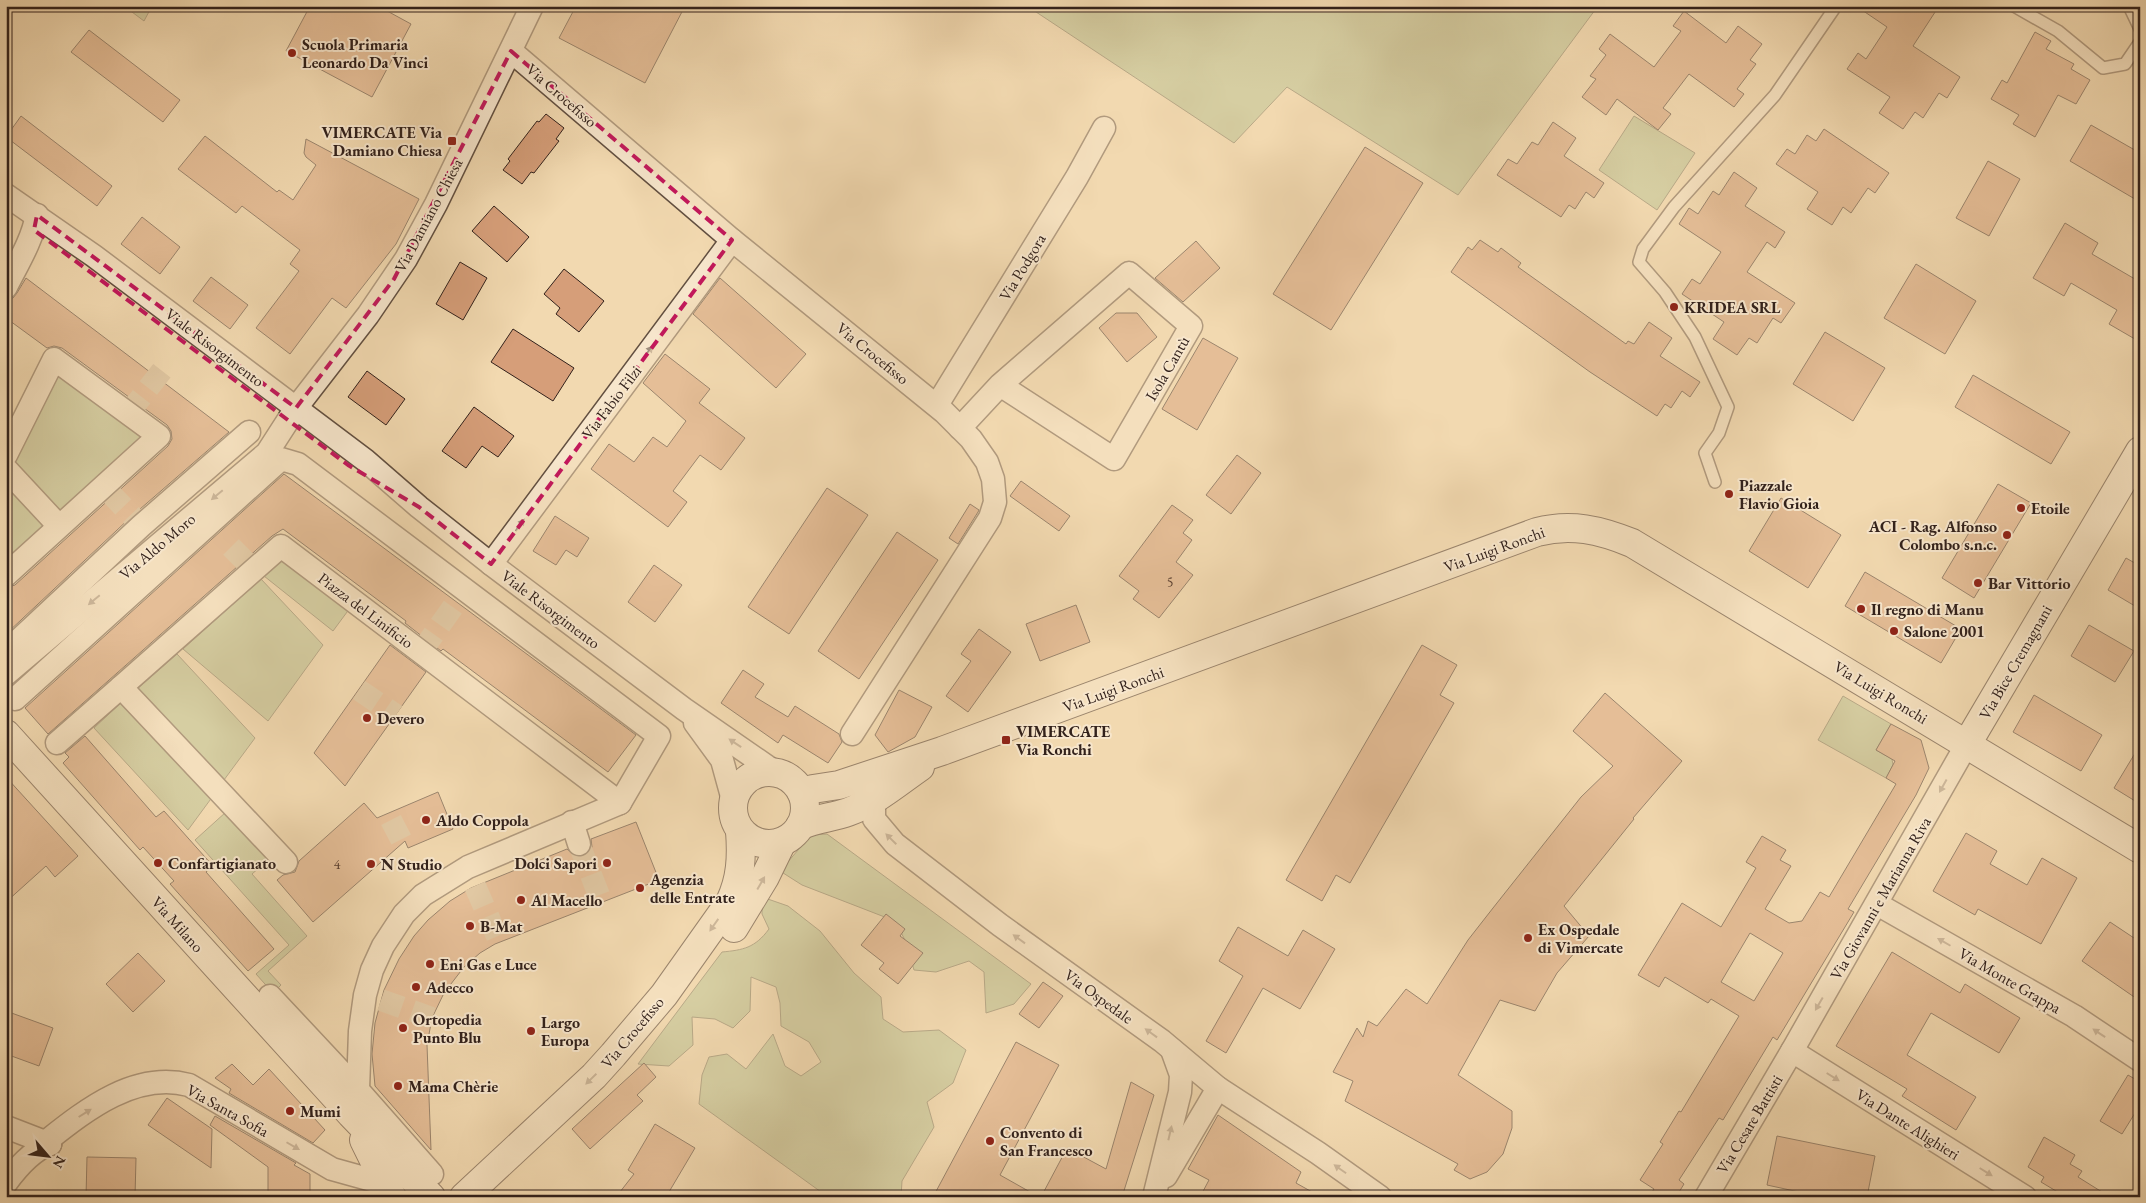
<svg xmlns="http://www.w3.org/2000/svg" width="2146" height="1203" viewBox="0 0 2146 1203" font-family="'EB Garamond',serif">
<rect width="100%" height="100%" fill="#f2d9b0"/>
<filter id="stains"><feTurbulence type="fractalNoise" baseFrequency=".004" numOctaves="4"/><feColorMatrix values="0 0 0 0 .2 0 0 0 0 .09 0 0 0 0 .02 0 0 0 .5 -.17"/></filter>
<radialGradient id="worn" r=".72"><stop offset=".6" stop-color="#630" stop-opacity="0"/><stop offset="1" stop-color="#630" stop-opacity=".3"/></radialGradient>
<g fill="#b4c090" stroke="#737056">
<path d="M124 6H152L144 21Z"/>
<path d="M1027 6H1598L1458 195 1287 87 1234 143Z"/>
<path d="M1634 116 1695 153 1657 210 1599 170Z"/>
<path d="M56 372 142 438 6 565V468Z"/>
<path d="M283 560 350 608 333 631 264 576Z"/>
<path d="M261 579 323 645 268 721 183 649Z"/>
<path d="M177 654 255 738 221 784 136 690Z"/>
<path d="M1843 696 1891 724 1876 750 1892 759 1893 765 1886 778 1818 740Z"/>
<path d="M124 700 213 796 188 830 94 728Z"/>
<path d="M226 812 268 860 252 874 307 936 268 971 281 985 273 993 256 974 289 945 195 840Z"/>
<path d="M827 834 1031 984 1014 1004 986 1013 984 972 969 961 936 972 914 970 906 942 895 921 802 885 780 871 811 835Z"/>
<path d="M762 897 788 906 820 931 854 973 881 997 883 1019 903 1032 939 1030 966 1050 953 1083 927 1102 934 1127 902 1181 901 1197H828L699 1104 702 1075 709 1057 727 1054 746 1069 773 1034 785 1066 801 1076 821 1062 809 1042 781 1026 780 1003 776 987 751 977 750 1011 733 1028 715 1019 692 1017 693 1045 669 1066 638 1064 722 952C743 950 755 948 769 929L762 914Z"/>
</g>
<g fill="#d69e79" stroke="#32211b" fill-rule="evenodd">
<path d="M310 6H378L411 24 372 97 286 51Z"/>
<path d="M576 6H685L645 83 559 38Z"/>
<path d="M1856 6H1939L1913 46 1960 77 1947 98 1939 93 1923 118 1915 112 1903 129 1879 113 1890 97 1847 69 1858 53 1866 59 1887 27Z"/>
<path d="M1684 11 1726 43 1738 26 1762 44 1750 60 1756 64 1737 89 1744 94 1734 107 1689 74 1663 108 1671 114 1658 130 1617 99 1606 115 1582 97 1596 79 1590 76 1606 55 1599 49 1610 34 1654 67 1681 31 1673 26Z"/>
<path d="M89 30 180 100 163 122 71 52Z"/>
<path d="M2035 32 2051 41 2046 49 2074 64 2071 69 2090 80 2076 104 2058 95 2035 137 2013 124 2019 115 1991 99 2002 80 2007 83Z"/>
<path d="M546 114 564 128 556 139 559 141 534 173 531 172 522 184 503 170 510 161 508 159 537 121 539 122Z"/>
<path d="M21 116 112 186 97 206 6 137Z"/>
<path d="M1553 122 1576 138 1564 156 1604 183 1594 198 1586 192 1575 209 1569 205 1561 217 1497 175 1508 159 1517 164 1532 142 1538 145Z"/>
<path d="M2091 125 2140 153V202L2070 161Z"/>
<path d="M1824 129 1889 173 1875 193 1868 188 1851 213 1843 207 1832 225 1807 209 1818 192 1776 164 1787 149 1795 154 1807 135 1816 141Z"/>
<path d="M205 136 277 192 279 190 293 200 316 165 306 157 304 153 306 139 419 199 396 244 346 308 332 298 290 354 256 328 299 271 290 264 300 250 242 206 236 213 178 169Z"/>
<path d="M1365 147 1423 183 1331 330 1273 294Z"/>
<path d="M1988 161 2020 179 1989 236 1956 218Z"/>
<path d="M1734 172 1757 188 1745 206 1785 232 1775 248 1767 242 1747 272 1795 303 1781 323 1773 318 1757 343 1749 338 1737 355 1713 339 1724 322 1682 294 1692 279 1700 284 1721 252 1679 224 1689 208 1698 214 1713 191 1719 195Z"/>
<path d="M494 206 529 237 507 262 472 231Z"/>
<path d="M142 217 180 247 160 274 121 244Z"/>
<path d="M2065 223 2098 243 2092 254 2140 282V342L2109 324 2117 310 2071 283 2064 296 2033 278Z"/>
<path d="M1480 240 1498 252 1501 248 1521 263 1518 267 1626 344 1628 341 1634 344 1649 322 1672 338 1660 356 1700 382 1690 397 1682 391 1671 408 1665 404 1657 416 1590 372 1451 272 1468 247 1472 250Z"/>
<path d="M1196 241 1220 268 1183 302 1155 278Z"/>
<path d="M460 262 487 278 463 320 436 304Z"/>
<path d="M1916 264 1976 301 1945 354 1884 318Z"/>
<path d="M564 269 604 301 579 332 556 314 560 308 544 294Z"/>
<path d="M211 277 248 305 230 329 193 301Z"/>
<path d="M26 278 229 432 132 516 6 634V588L15 585 168 446 172 439 171 431 167 425 62 348 54 346 47 348 6 318V300L13 298 17 293Z"/>
<path d="M720 278 806 354 776 388 693 314Z"/>
<path d="M1116 313H1137L1157 337 1127 362 1099 328Z"/>
<path d="M513 329 574 368 553 401 491 362Z"/>
<path d="M1825 332 1885 368 1853 421 1793 384Z"/>
<path d="M1203 338 1238 358 1197 430 1162 409Z"/>
<path d="M665 354 710 389 699 403 745 438 721 470 700 455 673 491 687 502 668 527 591 469 609 444 634 462 653 437 667 447 686 421 643 383Z"/>
<path d="M367 371 405 399 386 425 348 397Z"/>
<path d="M1973 375 2070 432 2051 464 1955 407Z"/>
<path d="M474 407 514 436 498 457 482 446 466 468 442 451Z"/>
<path d="M1237 455 1261 473 1231 514 1206 495Z"/>
<path d="M284 474 636 735 608 772 443 649 441 651 405 623 406 621 283 529 272 536 48 734 25 708Z"/>
<path d="M1021 481 1070 516 1059 531 1010 496Z"/>
<path d="M1998 484 2031 503 1974 598 1942 578Z"/>
<path d="M827 488 868 515 789 634 748 607Z"/>
<path d="M1781 498 1841 535 1808 588 1749 551Z"/>
<path d="M970 504 979 510 978 512 958 544 949 538Z"/>
<path d="M1172 505 1193 520 1183 533 1192 540 1176 562 1193 575 1159 618 1133 599 1139 591 1119 576Z"/>
<path d="M555 516 589 538 577 557 566 550 556 565 533 551Z"/>
<path d="M897 532 938 560 859 679 818 651Z"/>
<path d="M2126 558 2140 566V609L2108 590Z"/>
<path d="M654 565 682 585 655 622 628 602Z"/>
<path d="M1865 572 1961 629 1941 663 1845 606Z"/>
<path d="M1076 605 1090 642 1040 661 1026 624Z"/>
<path d="M2089 625 2134 651 2115 682 2071 656Z"/>
<path d="M979 629 1011 652 968 712 946 696 971 661 961 654Z"/>
<path d="M390 645 426 672 345 786 314 753Z"/>
<path d="M1422 645 1457 665 1440 695 1454 703 1350 883 1336 875 1322 901 1286 880Z"/>
<path d="M743 670 764 684 755 697 788 717 795 706 839 734 842 742 828 763 783 735 778 743 721 703Z"/>
<path d="M899 690 932 707 915 737 888 752 875 735Z"/>
<path d="M1605 693 1682 761 1633 818 1634 819 1564 906 1589 936 1557 973 1535 1011 1500 1000 1458 1075 1512 1111V1128L1503 1154 1487 1172 1470 1179 1454 1170 1458 1164 1345 1101 1353 1081 1333 1072 1357 1028 1363 1037 1368 1021 1377 1026 1406 989 1427 1004 1468 940 1493 908 1581 797 1613 766 1573 731Z"/>
<path d="M2034 695 2102 735 2081 771 2013 732Z"/>
<path d="M1891 724 1921 740 1929 768 1916 795 1848 909 1854 912 1777 1040 1773 1037 1723 1120 1719 1118 1679 1180 1684 1184 1676 1197H1649L1654 1189 1640 1180 1663 1144 1660 1142 1679 1111 1681 1112 1739 1016 1711 999 1708 1003 1665 977 1659 987 1638 975 1682 903 1721 927 1756 868 1746 862 1762 836 1786 850 1780 860 1791 866 1765 909 1789 923 1802 921 1820 892 1829 897 1896 784 1886 778 1895 761 1876 750ZM1750 933 1783 953 1754 1001 1721 982Z"/>
<path d="M85 736 156 817 164 811 213 866 206 872 274 949 248 971 170 884 174 881 143 847 140 850 63 763 69 757 65 753Z"/>
<path d="M2140 745V804L2114 788Z"/>
<path d="M6 777 78 856 55 877 46 866 6 902Z"/>
<path d="M438 792 453 829 408 848 405 841 313 922 277 880 283 875 295 872 299 861 364 803 377 818Z"/>
<path d="M636 822 659 880 495 944 480 953 464 967 444 993 432 1018 427 1045 431 1150 375 1086 372 1054 375 1023 384 990 399 959 414 936 428 920 450 901 471 888 567 849 576 857 583 856 588 853 592 847 591 839Z"/>
<path d="M1966 833 1997 851 1990 864 2027 885 2042 858 2077 878 2041 944 1978 909 1975 915 1933 891Z"/>
<path d="M886 914 905 929 900 936 923 953 898 984 879 969 884 963 861 945Z"/>
<path d="M2110 922 2140 942V1001L2082 961Z"/>
<path d="M1238 927 1288 956 1303 930 1335 949 1300 1009 1263 988 1226 1053 1206 1041 1243 976 1219 961Z"/>
<path d="M1892 952 1960 993 1965 984 2020 1018 1999 1053 1931 1013 1907 1055 1976 1097 1956 1130 1902 1096 1907 1089 1836 1046Z"/>
<path d="M138 953 165 981 133 1012 106 984Z"/>
<path d="M1043 982 1063 996 1039 1028 1019 1014Z"/>
<path d="M6 1011 53 1028 39 1066 6 1054Z"/>
<path d="M1016 1042 1059 1065 1000 1175 1039 1197H933Z"/>
<path d="M644 1063 656 1077 637 1095 643 1101 590 1149 572 1129Z"/>
<path d="M232 1064 253 1085 269 1069 325 1130 313 1143 229 1093 231 1089 215 1078Z"/>
<path d="M2128 1075 2140 1082V1105L2122 1134 2100 1121Z"/>
<path d="M1131 1082 1154 1095 1122 1197H1041L1067 1148 1106 1169Z"/>
<path d="M167 1098 212 1129 211 1168 148 1125Z"/>
<path d="M1218 1115 1301 1172 1296 1183 1321 1197H1200L1209 1180 1188 1169Z"/>
<path d="M215 1116 296 1163 294 1165 310 1174V1197H268V1167L210 1125Z"/>
<path d="M655 1124 695 1148 666 1197H616L634 1174 628 1170Z"/>
<path d="M1777 1136 1875 1156 1867 1197H1822L1767 1185Z"/>
<path d="M2044 1137 2075 1155 2070 1164 2082 1171 2078 1177 2110 1197H2066L2041 1182 2044 1177 2028 1167Z"/>
<path d="M87 1157 136 1158 135 1197H86Z"/>
</g>
<g fill="none" stroke-linecap="round" stroke-linejoin="round">
<g stroke="#ccb492" stroke-width="22" stroke-dasharray="22 11" stroke-linecap="butt">
<path d="M128 414 164 368"/>
<path d="M108 491 137 521"/>
<path d="M231 547 246 562"/>
<path d="M421 652 465 590"/>
<path d="M359 690 396 715"/>
<path d="M391 820 403 843"/>
<path d="M579 844 602 903"/>
<path d="M475 886 499 941"/>
<path d="M381 1000 432 1018"/>
</g>
<g stroke="#624f40" stroke-width="14">
<g id="lane">
<path d="M2014 6 2058 31 2103 68 2125 64 2140 42"/>
<path d="M2129 6 2140 29"/>
<path d="M1715 482 1705 453 1719 433 1728 407 1695 337 1665 292 1639 262 1643 249 1674 207 1775 95 1836 6"/>
</g>
</g>
<g stroke="#624f40" stroke-width="25">
<g id="street">
<path d="M511 51 732 240 944 412 971 439 987 462 993 479 995 502 990 518 852 734"/>
<path d="M6 195 94 256 365 460 419 507 491 564 684 709 775 772"/>
<path d="M6 287C18 263 32 241 37 215"/>
<path d="M937 405 1077 177 1104 128"/>
<path d="M960 428 1000 385 1129 273 1191 326 1114 459 1000 385"/>
<path d="M6 455 54 359 159 436 6 575"/>
<path d="M6 469 59 526"/>
<path d="M491 564 732 240"/>
<path d="M6 652 141 526 249 432"/>
<path d="M6 674 267 453 296 408 368 315 406 259 436 204 532 6"/>
<path d="M121 687 281 546 620 803"/>
<path d="M15 699 281 459 298 464 659 736 620 803 468 867 423 895 404 914 383 946 372 970 365 995 360 1031 358 1090 432 1174"/>
<path d="M695 723 722 760 733 800"/>
<path d="M57 743 121 687 286 862"/>
<path d="M861 792 874 800V819L895 844 1000 925 1162 1041 1218 1088 1318 1153 1380 1197"/>
<path d="M572 822 579 844"/>
<path d="M1877 904 2074 1016 2140 1060"/>
<path d="M270 996 358 1090"/>
<path d="M1792 1051 2025 1197"/>
<path d="M6 1127 50 1144"/>
<path d="M50 1144 48 1140C87 1109 136 1071 189 1085L332 1169 386 1184"/>
<path d="M1166 1176 1218 1088"/>
<path d="M6 1183C17 1168 33 1150 50 1144"/>
<path d="M1154 1197 1180 1092 1181 1075 1172 1050"/>
<path d="M1706 1197 1792 1051 1967 744"/>
</g>
</g>
<g stroke="#32211b" stroke-width="30">
<g id="secondary">
<path d="M6 734 351 1114 431 1197"/>
<path d="M1967 744 2140 451"/>
<circle cx="769" cy="808" r="36"/>
<path d="M802 793 813 789 839 785 942 751 1537 532C1571 523 1600 530 1632 543L2140 849"/>
<path d="M800 826C815 818 832 818 848 812 875 802 897 783 920 767"/>
<path d="M734 928 765 877 782 842"/>
<path d="M364 1140 392 1197"/>
<path d="M464 1197 594 1076 613 1055 664 995 730 902C741 879 742 857 740 831"/>
</g>
</g>
<use href="#lane" stroke="#f7e6cc" stroke-width="11"/>
<use href="#street" stroke="#f7e6cc" stroke-width="22"/>
<use href="#secondary" stroke="#f7e6cc" stroke-width="28"/>
</g>
<defs><path id="oneway-solid" d="M-6-.8H1V-3.2L6.5 0L1 3.2V.8H-6Z" transform="scale(1.25)"/></defs>
<g fill="#9e8d7c">
<use href="#oneway-solid" transform="translate(648 352) rotate(-53)"/>
<use href="#oneway-solid" transform="translate(217 495) rotate(140)"/>
<use href="#oneway-solid" transform="translate(520 525) rotate(-54)"/>
<use href="#oneway-solid" transform="translate(94 600) rotate(140)"/>
<use href="#oneway-solid" transform="translate(735 743) rotate(-146)"/>
<use href="#oneway-solid" transform="translate(1943 786) rotate(119)"/>
<use href="#oneway-solid" transform="translate(891 839) rotate(-135)"/>
<use href="#oneway-solid" transform="translate(761 883) rotate(-60)"/>
<use href="#oneway-solid" transform="translate(714 925) rotate(125)"/>
<use href="#oneway-solid" transform="translate(1019 939) rotate(-144)"/>
<use href="#oneway-solid" transform="translate(1944 942) rotate(-150)"/>
<use href="#oneway-solid" transform="translate(1819 1004) rotate(120)"/>
<use href="#oneway-solid" transform="translate(1151 1033) rotate(-144)"/>
<use href="#oneway-solid" transform="translate(2099 1033) rotate(-146)"/>
<use href="#oneway-solid" transform="translate(1833 1077) rotate(32)"/>
<use href="#oneway-solid" transform="translate(591 1079) rotate(136)"/>
<use href="#oneway-solid" transform="translate(85 1113) rotate(-32)"/>
<use href="#oneway-solid" transform="translate(1170 1133) rotate(-77)"/>
<use href="#oneway-solid" transform="translate(293 1146) rotate(30)"/>
<use href="#oneway-solid" transform="translate(1340 1169) rotate(-145)"/>
<use href="#oneway-solid" transform="translate(1986 1172) rotate(32)"/>
</g>
<path d="M0 0H2146V1203H0ZM511 51 732 240 491 564 419 507 348 465 34 230 37 215 296 408 394 279Z" fill="#f2d9b0" fill-opacity=".55" fill-rule="evenodd"/>
<path fill="none" stroke="#c2185b" stroke-width="4" stroke-dasharray="10 6" stroke-linejoin="round" d="M511 51 732 240 491 564 419 507 348 465 34 230 37 215 296 408 394 279Z"/>
<g fill="#8f2418" stroke="#f7e6cc" stroke-width="2">
<circle cx="292" cy="53" r="5"/>
<rect x="447" y="136" width="10" height="10" rx="2.5"/>
<circle cx="1674" cy="307" r="5"/>
<circle cx="1729" cy="494" r="5"/>
<circle cx="2021" cy="508" r="5"/>
<circle cx="2007" cy="535" r="5"/>
<circle cx="1978" cy="583" r="5"/>
<circle cx="1861" cy="609" r="5"/>
<circle cx="1894" cy="631" r="5"/>
<circle cx="367" cy="718" r="5"/>
<rect x="1001" y="735" width="10" height="10" rx="2.5"/>
<circle cx="426" cy="820" r="5"/>
<circle cx="158" cy="863" r="5"/>
<circle cx="607" cy="863" r="5"/>
<circle cx="371" cy="864" r="5"/>
<circle cx="640" cy="888" r="5"/>
<circle cx="521" cy="900" r="5"/>
<circle cx="470" cy="926" r="5"/>
<circle cx="1528" cy="938" r="5"/>
<circle cx="430" cy="964" r="5"/>
<circle cx="416" cy="987" r="5"/>
<circle cx="403" cy="1028" r="5"/>
<circle cx="531" cy="1031" r="5"/>
<circle cx="398" cy="1086" r="5"/>
<circle cx="290" cy="1111" r="5"/>
<circle cx="990" cy="1141" r="5"/>
</g>
<g text-anchor="middle" stroke-width="4" stroke-linejoin="round" paint-order="stroke">
<g font-size="14" fill="#5b4032">
<text x="1170" y="587">5</text>
<text x="337" y="869">4</text>
</g>
<g font-size="16" font-weight="bold" fill="#32211b" stroke="#f7e6cc" text-anchor="start">
<text x="302" y="50">Scuola Primaria<tspan x="302" dy="18">Leonardo Da Vinci</tspan></text>
<text x="442" y="138" text-anchor="end">VIMERCATE Via<tspan x="442" dy="18">Damiano Chiesa</tspan></text>
<text x="1684" y="313">KRIDEA SRL</text>
<text x="1739" y="491">Piazzale<tspan x="1739" dy="18">Flavio Gioia</tspan></text>
<text x="2031" y="514">Etoile</text>
<text x="1997" y="532" text-anchor="end">ACI - Rag. Alfonso<tspan x="1997" dy="18">Colombo s.n.c.</tspan></text>
<text x="1988" y="589">Bar Vittorio</text>
<text x="1871" y="615">Il regno di Manu</text>
<text x="1904" y="637">Salone 2001</text>
<text x="377" y="724">Devero</text>
<text x="1016" y="737">VIMERCATE<tspan x="1016" dy="18">Via Ronchi</tspan></text>
<text x="436" y="826">Aldo Coppola</text>
<text x="168" y="869">Confartigianato</text>
<text x="597" y="869" text-anchor="end">Dolci Sapori</text>
<text x="381" y="870">N Studio</text>
<text x="650" y="885">Agenzia<tspan x="650" dy="18">delle Entrate</tspan></text>
<text x="531" y="906">Al Macello</text>
<text x="480" y="932">B-Mat</text>
<text x="1538" y="935">Ex Ospedale<tspan x="1538" dy="18">di Vimercate</tspan></text>
<text x="440" y="970">Eni Gas e Luce</text>
<text x="426" y="993">Adecco</text>
<text x="413" y="1025">Ortopedia<tspan x="413" dy="18">Punto Blu</tspan></text>
<text x="541" y="1028">Largo<tspan x="541" dy="18">Europa</tspan></text>
<text x="408" y="1092">Mama Chèrie</text>
<text x="300" y="1117">Mumi</text>
<text x="1000" y="1138">Convento di<tspan x="1000" dy="18">San Francesco</tspan></text>
</g>
<g font-size="16" fill="#32211b" stroke="#f7e6cc">
<text transform="translate(562 95) rotate(41)" y="6">Via Crocefisso</text>
<text transform="translate(428 215) rotate(-62)" y="6">Via Damiano Chiesa</text>
<text transform="translate(1022 267) rotate(-59)" y="6">Via Podgora</text>
<text transform="translate(215 347) rotate(37)" y="6">Viale Risorgimento</text>
<text transform="translate(873 353) rotate(39)" y="6">Via Crocefisso</text>
<text transform="translate(1167 368) rotate(-60)" y="6">Isola Cantù</text>
<text transform="translate(611 402) rotate(-53)" y="6">Via Fabio Filzi</text>
<text transform="translate(157 546) rotate(-40)" y="6">Via Aldo Moro</text>
<text transform="translate(1494 549) rotate(-20)" y="6">Via Luigi Ronchi</text>
<text transform="translate(551 609) rotate(37)" y="6">Viale Risorgimento</text>
<text transform="translate(366 610) rotate(37)" y="6">Piazza del Linificio</text>
<text transform="translate(2015 662) rotate(-60)" y="6">Via Bice Cremagnani</text>
<text transform="translate(1113 689) rotate(-20)" y="6">Via Luigi Ronchi</text>
<text transform="translate(1881 692) rotate(31)" y="6">Via Luigi Ronchi</text>
<text transform="translate(1880 898) rotate(-60)" y="6">Via Giovanni e Marianna Riva</text>
<text transform="translate(178 924) rotate(48)" y="6">Via Milano</text>
<text transform="translate(2010 980) rotate(30)" y="6">Via Monte Grappa</text>
<text transform="translate(1099 996) rotate(36)" y="6">Via Ospedale</text>
<text transform="translate(632 1032) rotate(-50)" y="6">Via Crocefisso</text>
<text transform="translate(228 1110) rotate(29)" y="6">Via Santa Sofia</text>
<text transform="translate(1749 1124) rotate(-59)" y="6">Via Cesare Battisti</text>
<text transform="translate(1908 1124) rotate(32)" y="6">Via Dante Alighieri</text>
</g>
</g>
<rect width="2146" height="1203" fill="none" stroke="#f2d9b0" stroke-width="25"/>
<rect x="8" y="8" width="2131" height="1188" fill="none" stroke="#32211b" stroke-width="2.5"/>
<rect x="12" y="12" width="2121" height="1178" fill="none" stroke="#32211b"/>
<g transform="translate(48 1156) rotate(118)" stroke="#f7e6cc" stroke-width="4" paint-order="stroke">
<path d="M0-4L9 19L0 12L-9 19Z" fill="#32211b"/>
<text y="-8" font-size="14" font-weight="bold" text-anchor="middle" fill="#32211b">N</text>
</g>
<rect width="100%" height="100%" filter="url(#stains)"/>
<rect width="100%" height="100%" fill="url(#worn)"/>
</svg>
